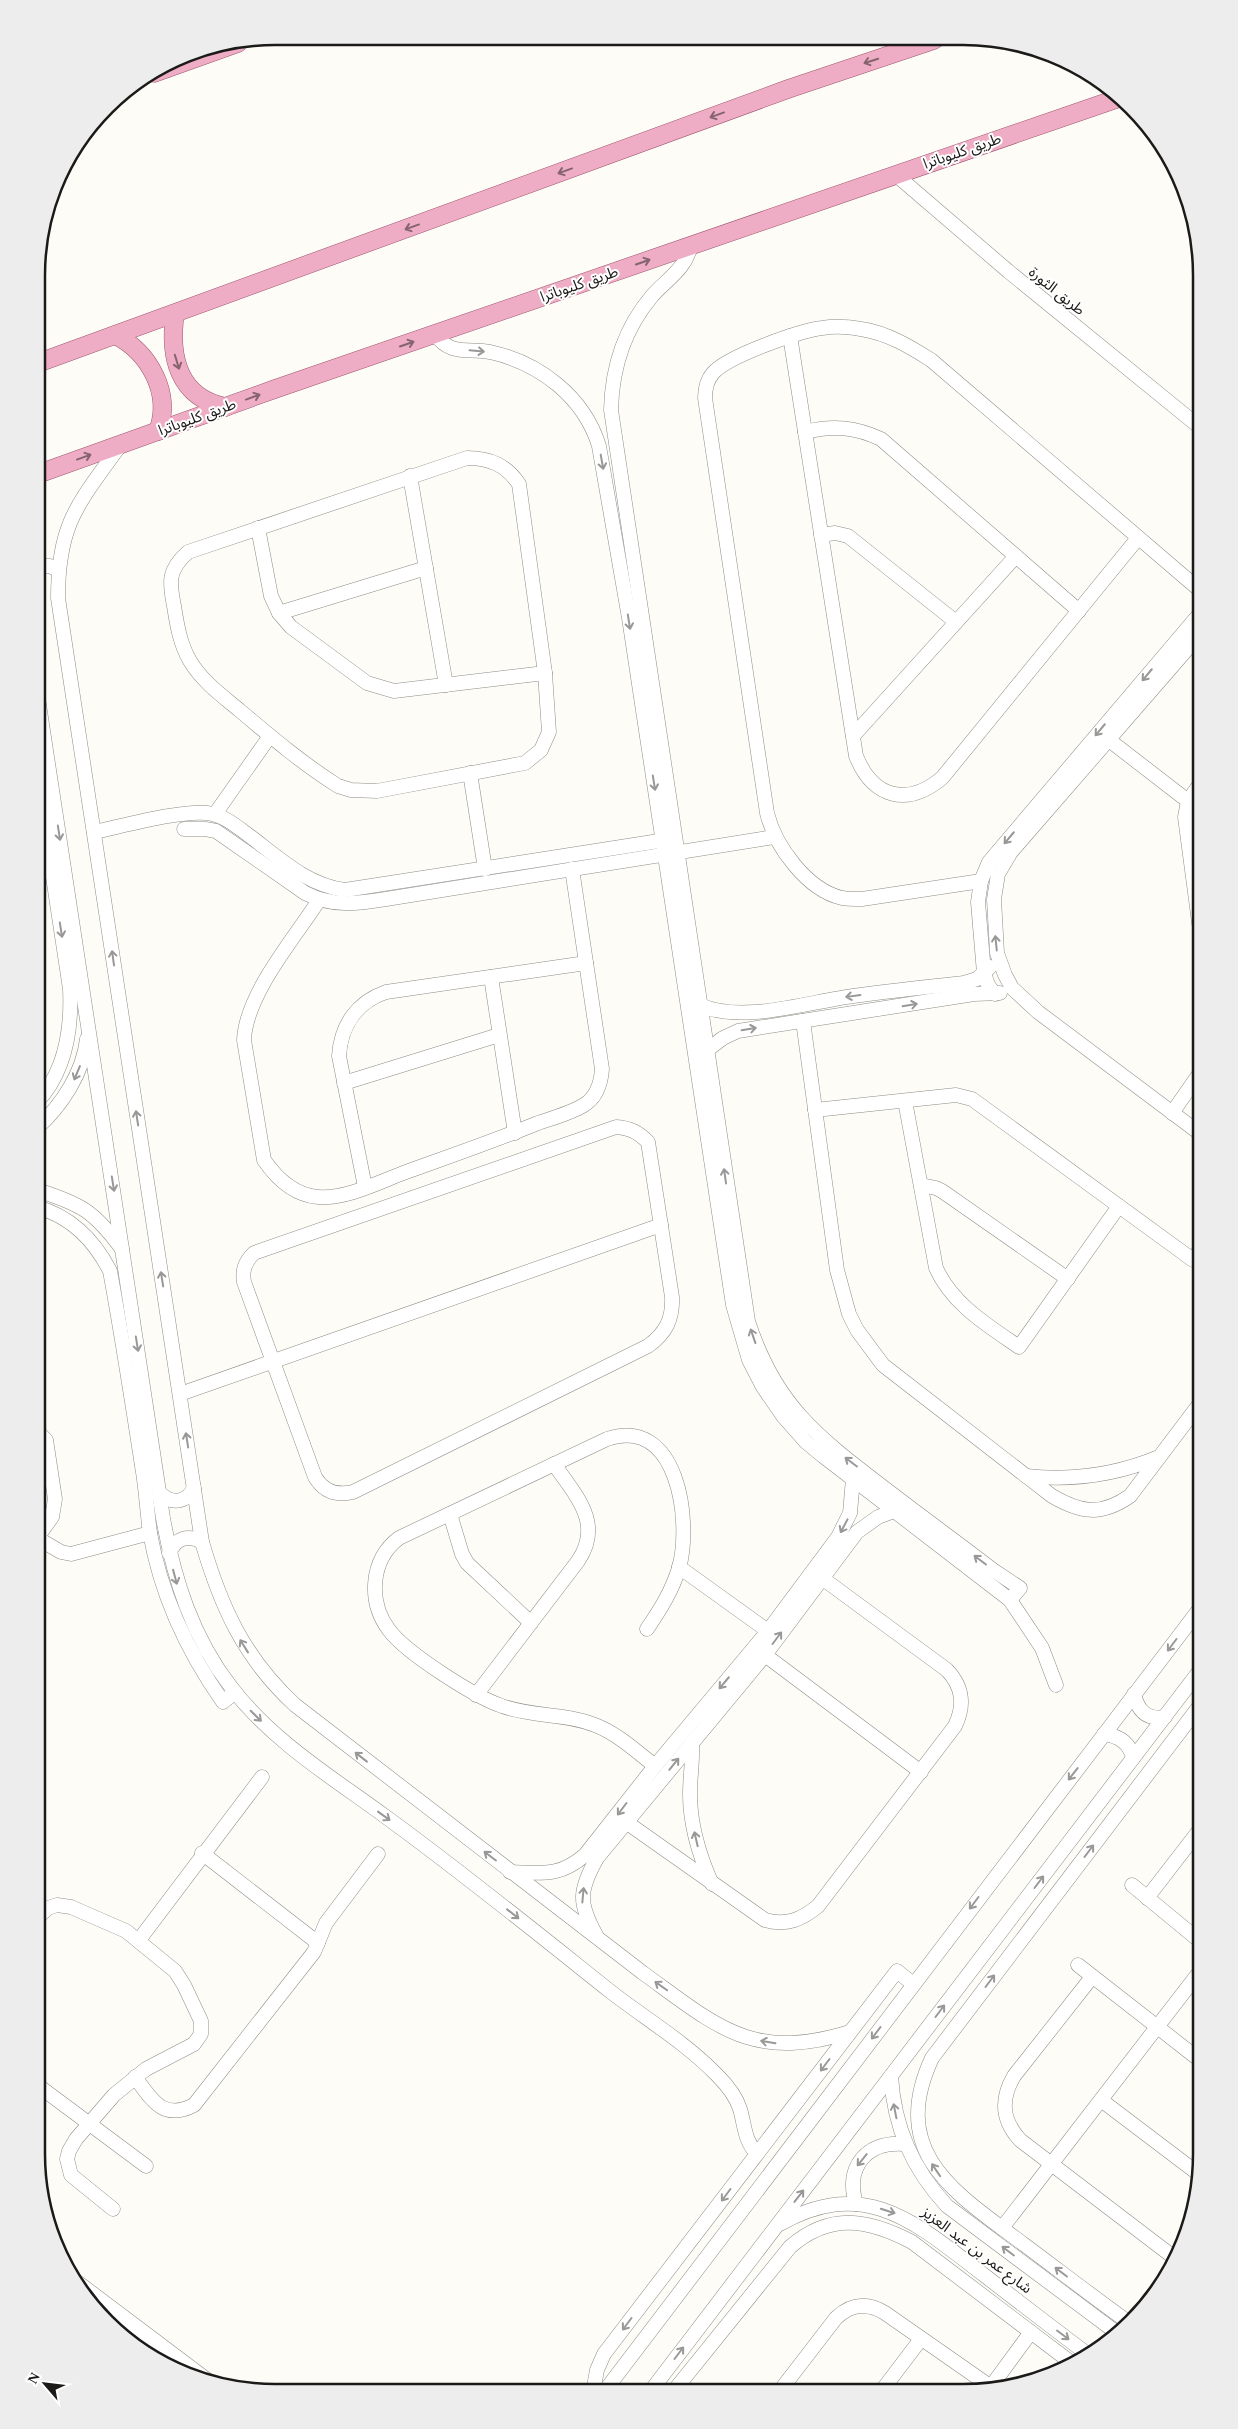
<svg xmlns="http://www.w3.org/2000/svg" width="1238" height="2429" viewBox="0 0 1238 2429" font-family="'Times New Roman','Noto Sans Arabic',serif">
<rect width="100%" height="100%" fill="#fefcf6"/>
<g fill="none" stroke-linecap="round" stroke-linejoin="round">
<g stroke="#8e8c87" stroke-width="15">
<g id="minor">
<path d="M895 174 1008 271 1202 429"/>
<path d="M691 245C686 269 667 279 652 296 624 329 612 368 611 410L748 1321C775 1406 819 1438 887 1490 922 1517 958 1543 993 1570L1020 1588 1010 1600"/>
<path d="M435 334C450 356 468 348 490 352 540 363 584 397 599 446L629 618 733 1305 749 1360 763 1387 783 1416 806 1442 823 1456 1010 1600 1042 1648 1056 1685"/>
<path d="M790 336 856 756C873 798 907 807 942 778L1138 538"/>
<path d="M805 432C833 425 855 427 881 439L1079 611"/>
<path d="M121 444C79 503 58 522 58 598L202 1542C221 1607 244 1658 295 1705L643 1973C718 2027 752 2062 850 2032"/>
<path d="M467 458C490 458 506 465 519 484L545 673 549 732 541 750 525 763 377 791 351 790 338 786C303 764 270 736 238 709 221 695 202 681 190 661 180 644 177 625 174 606 169 581 168 570 188 552Z"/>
<path d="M410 476 446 685"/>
<path d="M258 528 271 596 279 613 291 627 367 683 394 691 545 673"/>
<path d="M821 535 835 533 848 536 956 622"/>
<path d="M38 566H50L58 570"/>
<path d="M279 613 426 568"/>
<path d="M38 698 163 1518C174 1579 192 1637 231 1687 272 1741 333 1778 386 1817 463 1873 537 1933 611 1992 646 2019 686 2043 717 2075 727 2085 736 2096 740 2109 745 2126 744 2140 757 2154"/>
<path d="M853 736 1016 556"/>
<path d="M1109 740 1188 801"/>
<path d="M470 773 485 869"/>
<path d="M215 814 270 736"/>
<path d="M184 829H205L216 831 305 893C332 907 356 904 386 899L774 837"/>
<path d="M94 832C123 826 181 810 207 813 223 815 235 825 247 834 278 857 306 885 345 890L672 839"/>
<path d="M981 881 862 899C855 899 848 899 842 898 807 890 775 846 767 813L705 398C705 389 707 380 713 373 728 356 799 331 822 328 834 326 850 327 861 329 887 333 909 346 931 360L1202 592"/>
<path d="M319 900C294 939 246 994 244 1040L264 1160C277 1179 294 1195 318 1197 347 1199 379 1182 406 1172 450 1156 494 1141 538 1123 553 1118 571 1113 584 1105 597 1097 601 1083 602 1069L572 869"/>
<path d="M1202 945 1185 817 1188 801 1202 781"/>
<path d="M491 977 515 1133"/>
<path d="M995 994 988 985 984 973 978 902 981 881 989 862 1202 611"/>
<path d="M700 1005C742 1024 808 1002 853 996 890 991 927 987 964 983L977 979 990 967"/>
<path d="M803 1021 837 1270 849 1314 857 1330 883 1365 1052 1496C1081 1513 1101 1516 1130 1496L1201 1402"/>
<path d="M706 1051 723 1038 738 1031 974 994 1000 993"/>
<path d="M344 1083 499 1035"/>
<path d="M905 1101 936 1268C952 1304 987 1325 1019 1347L1119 1206"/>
<path d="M37 1102C66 1071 72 1030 70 989L38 778"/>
<path d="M815 1110 956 1095 972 1099 1193 1260 1201 1248"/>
<path d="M1172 1113 1202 1070"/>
<path d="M616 1127C630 1128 638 1132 648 1142L672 1297C673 1319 666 1333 648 1346L353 1492C337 1496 324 1492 315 1477L244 1282C242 1270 245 1262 254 1253Z"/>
<path d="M37 1128C62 1105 83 1073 87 1039"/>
<path d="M1202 1135 1038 1012 1012 988 1005 975 997 953 994 899 998 874 1011 852 1202 632"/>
<path d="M921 1185 936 1188 942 1191 1068 1279"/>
<path d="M365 1187 339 1056C341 1025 357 1002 386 992L586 963"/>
<path d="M37 1190C81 1204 94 1211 122 1249"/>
<path d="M37 1207C72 1217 94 1240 110 1271 122 1336 132 1401 142 1466 146 1488 147 1511 150 1533 161 1595 187 1651 223 1702L235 1692"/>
<path d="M180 1394 661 1225"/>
<path d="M37 1431 46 1440 55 1499 52 1517 37 1538"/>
<path d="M1026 1476C1073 1481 1116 1475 1159 1457"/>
<path d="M161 1494C173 1505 187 1502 194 1488"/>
<path d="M450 1514 462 1554 467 1563 531 1623"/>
<path d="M37 1538 61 1552 71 1554 150 1533"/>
<path d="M169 1553C176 1538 188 1534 202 1542"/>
<path d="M679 1567 768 1631"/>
<path d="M647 1629C660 1610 672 1591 679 1568 692 1521 678 1415 607 1439L399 1538C370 1560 368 1602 389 1630 406 1653 475 1697 502 1706 532 1717 565 1713 595 1725 618 1734 636 1751 655 1766"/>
<path d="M765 1655 921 1772"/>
<path d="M1134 1694C1138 1711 1147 1720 1165 1717"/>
<path d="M476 1695 578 1561C604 1523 575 1495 554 1464"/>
<path d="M1104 1734C1119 1736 1130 1743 1133 1758"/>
<path d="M692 1743C693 1760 690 1776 690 1794 690 1826 699 1855 712 1884"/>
<path d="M626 1822 765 1920C786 1926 801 1920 818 1906L955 1726C965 1705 963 1687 947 1670L822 1578"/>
<path d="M202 1853 318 1943"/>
<path d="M510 1872C542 1873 560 1877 585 1855L655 1766 768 1631 838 1537 850 1513 853 1479"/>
<path d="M1132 1885 1201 1942"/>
<path d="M1147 1898 1201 1828"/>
<path d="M36 1919 48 1908 57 1905 71 1907 126 1931 175 1971 184 1985 201 2021V2034L194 2044 146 2069 114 2095 76 2139 69 2151 67 2159 71 2175 113 2209"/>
<path d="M596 1935C578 1903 579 1890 597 1858L765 1655 857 1532 878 1517 894 1511"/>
<path d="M139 1940 262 1777"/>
<path d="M1078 1965 1201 2061"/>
<path d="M1092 1977 1014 2076C1000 2100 1002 2120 1020 2140L1176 2259"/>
<path d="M891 2076C894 2127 912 2168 947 2206L1117 2333"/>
<path d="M135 2077C152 2100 163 2121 194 2105L314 1952 326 1923 378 1854"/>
<path d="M36 2084 146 2166"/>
<path d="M1101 2100 1200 2175"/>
<path d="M856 2204C845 2167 866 2141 905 2144"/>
<path d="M780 2224C866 2175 917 2224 984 2275 1019 2302 1054 2329 1090 2356"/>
<path d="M1002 2228 1201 1970"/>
<path d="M72 2278 210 2382"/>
<path d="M106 2321 152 2355"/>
<path d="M1128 2322C1092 2296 1057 2269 1022 2243 954 2192 888 2153 932 2058L1201 1704"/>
<path d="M990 2388 1031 2332"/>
<path d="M593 2392 597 2370 604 2354 897 1971 913 1984"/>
<path d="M604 2392 1201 1607"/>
<path d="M650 2392 1201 1669"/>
<path d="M673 2392 790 2247C830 2212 868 2219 912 2242L1073 2364"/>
<path d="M779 2392 836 2318C851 2304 867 2302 885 2313L991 2387"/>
<path d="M880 2393 921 2339"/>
</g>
</g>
<g stroke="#9e5670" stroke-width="19">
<g id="major">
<path d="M154 73 238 43"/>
<path d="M175 314C169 356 178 398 226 407"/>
<path d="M115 335C149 352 172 393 158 431"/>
<path d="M38 363 788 89 934 40"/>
<path d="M38 474 275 389 1122 97"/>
</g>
</g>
<use href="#minor" stroke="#fff" stroke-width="14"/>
<use href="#major" stroke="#efadc5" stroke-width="18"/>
</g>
<defs><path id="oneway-shaft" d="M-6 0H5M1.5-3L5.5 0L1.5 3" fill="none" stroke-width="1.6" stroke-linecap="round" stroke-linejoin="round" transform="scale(1.25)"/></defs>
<g stroke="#85646e">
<use href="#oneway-shaft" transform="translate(871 61) rotate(162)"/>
<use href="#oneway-shaft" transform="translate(717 115) rotate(160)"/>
<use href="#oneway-shaft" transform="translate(565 171) rotate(160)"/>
<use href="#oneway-shaft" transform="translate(412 227) rotate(160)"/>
<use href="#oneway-shaft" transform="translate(643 262) rotate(-19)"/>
<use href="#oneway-shaft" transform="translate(407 344) rotate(-19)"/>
<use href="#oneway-shaft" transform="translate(177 362) rotate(73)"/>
<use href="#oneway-shaft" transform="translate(253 397) rotate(-20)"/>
<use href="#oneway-shaft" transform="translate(84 457) rotate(-20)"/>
</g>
<g stroke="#989897">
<use href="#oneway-shaft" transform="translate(477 351) rotate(5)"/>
<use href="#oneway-shaft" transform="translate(602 462) rotate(80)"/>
<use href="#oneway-shaft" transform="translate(629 622) rotate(81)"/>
<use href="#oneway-shaft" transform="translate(1147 675) rotate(130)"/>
<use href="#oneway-shaft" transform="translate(1100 730) rotate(130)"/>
<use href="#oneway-shaft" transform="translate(654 783) rotate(81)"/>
<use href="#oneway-shaft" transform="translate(59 833) rotate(81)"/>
<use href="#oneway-shaft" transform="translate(1009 838) rotate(130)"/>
<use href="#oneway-shaft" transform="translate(61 930) rotate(81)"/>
<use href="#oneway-shaft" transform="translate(996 943) rotate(-96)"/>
<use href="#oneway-shaft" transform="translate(113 958) rotate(-98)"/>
<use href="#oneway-shaft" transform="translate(853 996) rotate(172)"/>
<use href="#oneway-shaft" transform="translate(910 1005) rotate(-9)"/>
<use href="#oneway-shaft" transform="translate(749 1029) rotate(-9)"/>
<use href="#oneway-shaft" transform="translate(77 1073) rotate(113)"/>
<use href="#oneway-shaft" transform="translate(137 1118) rotate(-99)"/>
<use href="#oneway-shaft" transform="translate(725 1176) rotate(-98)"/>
<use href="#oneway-shaft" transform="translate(113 1184) rotate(81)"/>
<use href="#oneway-shaft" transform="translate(162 1279) rotate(-99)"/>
<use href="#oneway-shaft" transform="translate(753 1336) rotate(-109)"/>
<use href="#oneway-shaft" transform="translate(137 1344) rotate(81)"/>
<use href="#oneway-shaft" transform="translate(187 1440) rotate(-99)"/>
<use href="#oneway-shaft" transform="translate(851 1462) rotate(-143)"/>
<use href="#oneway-shaft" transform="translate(844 1526) rotate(118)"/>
<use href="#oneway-shaft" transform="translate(980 1560) rotate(-143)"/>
<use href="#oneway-shaft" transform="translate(175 1577) rotate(75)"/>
<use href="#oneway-shaft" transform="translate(777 1638) rotate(-53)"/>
<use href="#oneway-shaft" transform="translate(1172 1645) rotate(127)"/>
<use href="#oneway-shaft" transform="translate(244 1646) rotate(-122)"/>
<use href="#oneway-shaft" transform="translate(724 1683) rotate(130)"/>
<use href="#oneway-shaft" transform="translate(256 1716) rotate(45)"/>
<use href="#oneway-shaft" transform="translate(361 1757) rotate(-142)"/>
<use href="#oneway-shaft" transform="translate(674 1764) rotate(-51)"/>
<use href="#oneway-shaft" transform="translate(1073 1774) rotate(128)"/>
<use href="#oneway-shaft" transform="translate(622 1809) rotate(127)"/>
<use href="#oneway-shaft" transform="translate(384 1816) rotate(36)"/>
<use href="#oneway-shaft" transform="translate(696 1839) rotate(-103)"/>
<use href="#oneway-shaft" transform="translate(1089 1851) rotate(-53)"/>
<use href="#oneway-shaft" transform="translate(490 1856) rotate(-143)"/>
<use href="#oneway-shaft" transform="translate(1039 1882) rotate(-53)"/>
<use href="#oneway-shaft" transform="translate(583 1895) rotate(-85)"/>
<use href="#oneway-shaft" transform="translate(974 1903) rotate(127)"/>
<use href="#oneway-shaft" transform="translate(513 1914) rotate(38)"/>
<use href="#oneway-shaft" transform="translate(990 1981) rotate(-53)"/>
<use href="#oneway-shaft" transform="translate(661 1986) rotate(-145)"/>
<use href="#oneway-shaft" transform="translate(940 2011) rotate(-53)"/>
<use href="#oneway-shaft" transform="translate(876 2033) rotate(127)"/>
<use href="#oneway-shaft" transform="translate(768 2042) rotate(-170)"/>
<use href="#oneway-shaft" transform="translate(825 2065) rotate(127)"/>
<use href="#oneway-shaft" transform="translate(895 2111) rotate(-101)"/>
<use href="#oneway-shaft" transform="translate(862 2160) rotate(129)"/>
<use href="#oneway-shaft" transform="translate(936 2170) rotate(-124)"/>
<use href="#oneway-shaft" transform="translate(726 2195) rotate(127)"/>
<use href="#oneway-shaft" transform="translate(799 2196) rotate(-52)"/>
<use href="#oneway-shaft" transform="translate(888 2211) rotate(18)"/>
<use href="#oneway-shaft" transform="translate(1008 2251) rotate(-143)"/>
<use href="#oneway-shaft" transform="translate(1061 2272) rotate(-143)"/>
<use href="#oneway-shaft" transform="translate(627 2324) rotate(127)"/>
<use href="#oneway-shaft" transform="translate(1063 2335) rotate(37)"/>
<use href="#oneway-shaft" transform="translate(679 2353) rotate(-53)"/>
</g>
<g text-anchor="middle" stroke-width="4" stroke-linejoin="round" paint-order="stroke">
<g font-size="15" fill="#1b1a18" stroke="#fff">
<text transform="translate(962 151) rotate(-19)" y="5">طريق كليوباترا</text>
<text transform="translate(579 284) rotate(-19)" y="5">طريق كليوباترا</text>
<text transform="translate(1057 291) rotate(39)" y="5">طريق الثورة</text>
<text transform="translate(197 417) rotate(-20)" y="5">طريق كليوباترا</text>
<text transform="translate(977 2250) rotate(37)" y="5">شارع عمر بن عبد العزيز</text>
</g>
</g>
<path d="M0 0H1238V2429H0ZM275 45H963A230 230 0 0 1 1193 275V2154A230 230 0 0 1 963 2384H275A230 230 0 0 1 45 2154V275A230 230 0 0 1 275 45Z" fill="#ededed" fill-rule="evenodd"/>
<path fill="none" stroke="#1b1a18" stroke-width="2.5" d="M275 45H963A230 230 0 0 1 1193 275V2154A230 230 0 0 1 963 2384H275A230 230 0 0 1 45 2154V275A230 230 0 0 1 275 45Z"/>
<g transform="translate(45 2384) rotate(298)" stroke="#ffffff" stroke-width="4" paint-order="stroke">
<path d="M0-4L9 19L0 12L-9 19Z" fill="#1b1a18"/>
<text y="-8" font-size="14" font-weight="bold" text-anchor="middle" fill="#1b1a18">N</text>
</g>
</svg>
